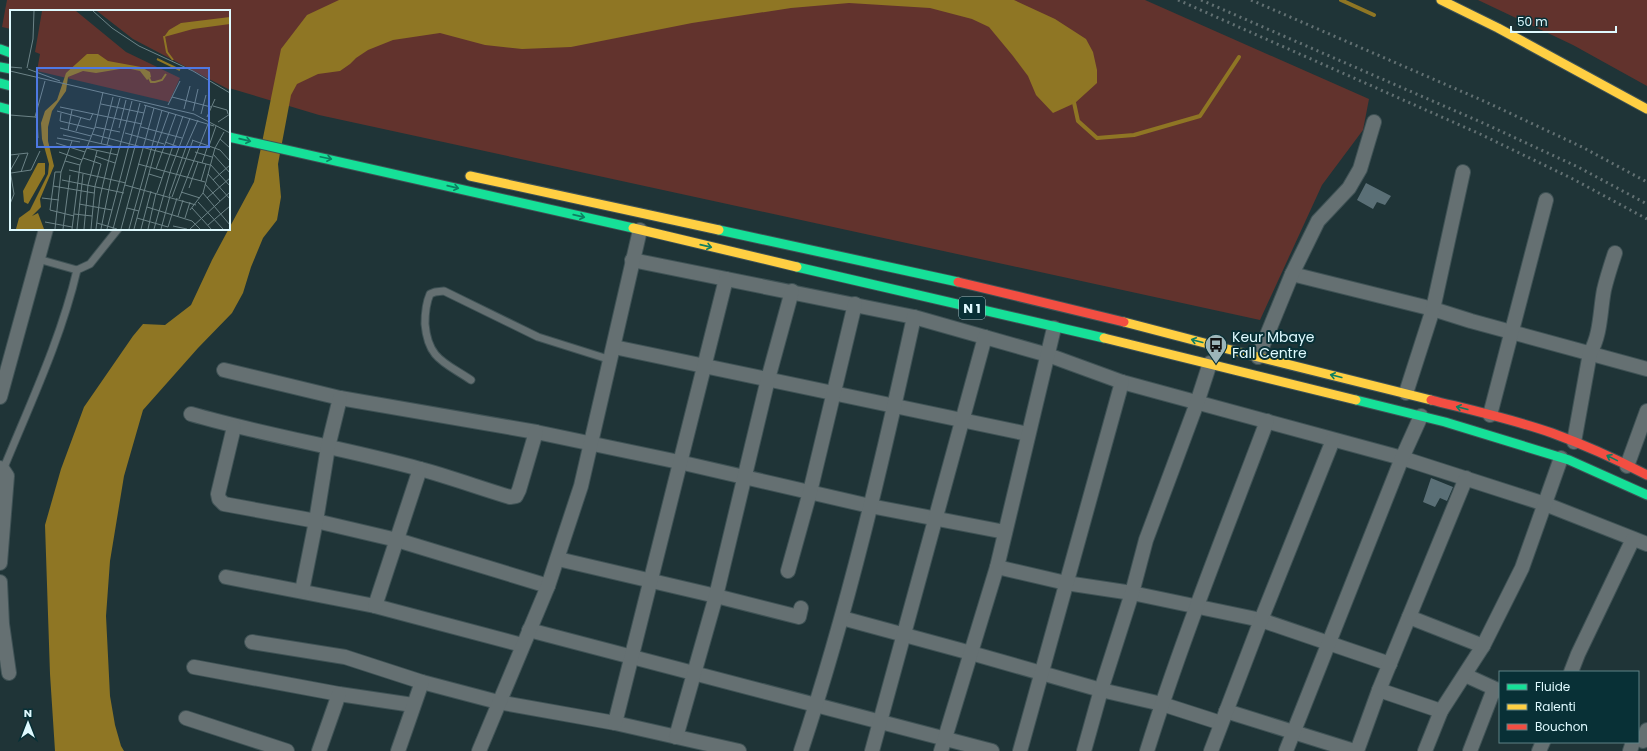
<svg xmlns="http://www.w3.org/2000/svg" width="1647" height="751" viewBox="0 0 1647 751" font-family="Poppins,sans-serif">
<rect width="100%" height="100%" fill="#1f3437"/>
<g fill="#62332d">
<path d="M7 0H1145L1369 99 1363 130 1322 185 1260 320 319 115 229 88V11H11V29L2 27Z"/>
<path d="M1478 0H1647V86L1573 45Z"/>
</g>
<path fill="#8f7624" d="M339 0H1014L1055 19 1086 39 1093 52 1097 70V83L1075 103 1053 113 1036 95 1028 76 1013 56 989 27 972 19 930 8 849 3 791 8 692 23 571 47 522 49 485 45 440 33 393 40 368 50 356 58 350 64 340 71 318 74 297 84 291 95 278 164 281 197 277 220 263 238 251 267 243 293 232 313 198 348 143 410 124 476 110 561 106 616 110 696 115 725 121 746 124 751H55L50 674 45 525 61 469 84 407 133 336 143 324 165 325 191 305 212 260 254 182 281 49 307 15Z"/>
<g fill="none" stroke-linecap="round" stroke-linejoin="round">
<g stroke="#8f7624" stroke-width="4">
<path d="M1341 0 1374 15"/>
<path d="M1073 98 1078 121 1097 138 1134 135 1200 116 1239 57"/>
</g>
</g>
<g fill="#5a6f76">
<path d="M1366 183 1391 196 1385 205 1377 202 1373 209 1357 200Z"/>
<path d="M1431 478 1453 487 1447 501 1440 498 1435 507 1423 502Z"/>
</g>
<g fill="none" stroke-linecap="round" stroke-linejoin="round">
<g stroke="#3f5255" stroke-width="9">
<g id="lane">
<path d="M38 259 77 270 90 264 118 229"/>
<path d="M471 380C444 362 428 359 425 324 425 314 426 303 430 294L435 292 444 291 538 337 611 360"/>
<path d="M3 470C30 404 61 339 77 270"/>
</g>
</g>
<g stroke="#3f5255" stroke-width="16">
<g id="street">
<path d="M632 260 914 317 1048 355 1122 382 1402 458 1545 504 1647 544"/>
<path d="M1292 274 1433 309 1471 321 1647 369"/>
<path d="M614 347 1028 434"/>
<path d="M1258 357 1292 274 1318 221 1349 188 1360 169 1374 122"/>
<path d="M224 370 340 398 536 432 679 462 870 506 1005 532"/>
<path d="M1406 393 1433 309 1463 172"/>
<path d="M0 397 46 229"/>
<path d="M191 414C267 436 344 448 420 469 450 477 480 488 510 497L516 496 519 490 536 432"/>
<path d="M1490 415 1546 200"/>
<path d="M234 427 218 494 219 499 224 504 316 521 397 540 548 586"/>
<path d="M1574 442 1590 353C1601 334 1600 311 1604 290 1607 277 1611 265 1615 253"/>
<path d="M1627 466 1647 411"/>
<path d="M0 468 3 470 7 476 0 563"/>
<path d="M558 559 716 596 799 617 801 608"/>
<path d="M997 567 1066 583 1132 593 1261 620 1390 664"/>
<path d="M788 571 810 492 855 304"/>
<path d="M226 577 375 606 522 645"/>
<path d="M0 582 2 624 9 673"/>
<path d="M302 591 316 521 328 447 340 398"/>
<path d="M375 606 420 469"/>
<path d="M1409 617 1483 646"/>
<path d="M842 618 971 653 1101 690 1162 704 1221 723"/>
<path d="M529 630 992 751"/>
<path d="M252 642 345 657 422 682 498 702 615 723 739 751"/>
<path d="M194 667 339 694 413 705"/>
<path d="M1571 672 1578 654 1633 539"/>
<path d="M1465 675 1500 691"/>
<path d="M1379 690 1441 711"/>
<path d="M1226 711 1354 751"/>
<path d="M186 718 287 751"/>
<path d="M615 723 726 279"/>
<path d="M676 737 716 596 768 379 792 291"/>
<path d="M1643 741 1647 730"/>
<path d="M319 751 339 694"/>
<path d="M398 751 422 682"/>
<path d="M479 751 548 586 581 486 640 230"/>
<path d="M801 751C848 609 882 463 914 317"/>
<path d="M872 751 985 337"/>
<path d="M941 751 997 567 1054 328"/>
<path d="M1020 751 1122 382"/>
<path d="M1084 751 1101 690 1132 593 1146 540 1197 403 1210 363"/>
<path d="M1147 751C1182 639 1226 530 1267 421"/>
<path d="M1211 751 1261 620 1333 440"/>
<path d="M1286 751 1402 458 1421 416"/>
<path d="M1357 751 1379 690 1466 478"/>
<path d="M1425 751 1441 711 1483 646 1522 568 1561 458"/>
<path d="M1470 751 1494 689"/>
<path d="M1539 751 1543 742"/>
<path d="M1630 751 1633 742"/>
</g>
</g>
<g stroke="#3f5255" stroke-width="11">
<g id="fast">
<path d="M0 49 11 53"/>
<path d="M0 67 11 69"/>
<path d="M0 83 11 86"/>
<path d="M0 107 11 110"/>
<path d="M229 137 633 228"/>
<path d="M719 230 958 282"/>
<path d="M797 267 1104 338"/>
<path d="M1356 400 1445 422 1569 460 1647 495"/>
</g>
</g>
<g stroke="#3f5255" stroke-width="11">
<g id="slow">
<path d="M1441 0 1498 28 1647 109"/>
<path d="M470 176 719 230"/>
<path d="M633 228 797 267"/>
<path d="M1124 322 1258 357 1431 400"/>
<path d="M1104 338 1356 400"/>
</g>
</g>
<g stroke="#3f5255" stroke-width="11">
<g id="jam">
<path d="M958 282 1124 322"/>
<path d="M1431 400C1471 410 1512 419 1552 433 1585 445 1616 459 1647 475"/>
</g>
</g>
<use href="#lane" stroke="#657072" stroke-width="7"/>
<use href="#street" stroke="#657072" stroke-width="14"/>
<use href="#fast" stroke="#16e098" stroke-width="9"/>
<use href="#slow" stroke="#ffcf43" stroke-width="9"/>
<use href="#jam" stroke="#f24e42" stroke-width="9"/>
<g stroke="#627072" stroke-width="3" stroke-dasharray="2 4" stroke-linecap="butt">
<path d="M1178 0 1480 134 1573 179 1647 219"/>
<path d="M1201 0 1483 123 1578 167 1647 204"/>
<path d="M1251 0 1486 102 1582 147 1647 182"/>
</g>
</g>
<defs><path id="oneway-shaft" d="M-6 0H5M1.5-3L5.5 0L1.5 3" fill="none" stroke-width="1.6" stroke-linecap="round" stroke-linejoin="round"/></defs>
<g stroke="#0e7f62">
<use href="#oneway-shaft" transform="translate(245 140) rotate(13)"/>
<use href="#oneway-shaft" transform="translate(326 158) rotate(12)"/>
<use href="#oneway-shaft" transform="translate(453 187) rotate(13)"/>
<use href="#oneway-shaft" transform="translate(579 216) rotate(13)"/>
<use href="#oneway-shaft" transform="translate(706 246) rotate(13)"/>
<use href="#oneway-shaft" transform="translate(1197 341) rotate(-165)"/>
<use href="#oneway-shaft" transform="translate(1336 376) rotate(-166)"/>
<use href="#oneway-shaft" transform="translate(1462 408) rotate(-166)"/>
<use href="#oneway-shaft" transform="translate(1612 458) rotate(-154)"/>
</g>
<defs>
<g id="bus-pin" transform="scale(1.15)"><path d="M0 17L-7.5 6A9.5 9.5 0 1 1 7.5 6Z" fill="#9cb5b9" stroke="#083036"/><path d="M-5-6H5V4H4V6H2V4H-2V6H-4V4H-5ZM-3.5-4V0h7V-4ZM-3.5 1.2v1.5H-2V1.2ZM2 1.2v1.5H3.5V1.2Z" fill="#111"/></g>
</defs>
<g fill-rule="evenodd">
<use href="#bus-pin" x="1216" y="345"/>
</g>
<g text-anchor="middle" stroke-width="4" stroke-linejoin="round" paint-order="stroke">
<rect fill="#083036" stroke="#9ebdc3" stroke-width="1" x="959" y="297" width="26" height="22" rx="3"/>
<g font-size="13" font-weight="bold" fill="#dffaff">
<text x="972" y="313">N 1</text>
</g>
<g font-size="14" fill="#dffaff" stroke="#083036" text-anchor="start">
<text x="1232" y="342">Keur Mbaye<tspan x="1232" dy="16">Fall Centre</tspan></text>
</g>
</g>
<g transform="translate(10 10)">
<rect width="220" height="220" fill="#1f3437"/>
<path d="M32 1H66L116 42 170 68 159 92 27 61 30 44 25 42ZM87 1H220V80L123 29Z" fill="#62332d"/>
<path d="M220 7V14L183 19 154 27 159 20 171 13ZM77 44H88L98 51 131 57 140 62 141 67 137 70 130 61 116 58 86 63 73 61 58 67 56 81 42 101 38 117V131L44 156 30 189 31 197 22 206 28 203 34 219H6L9 208 20 200 38 164 39 154 32 129 31 113 35 101 47 90 56 63ZM28 153H35V164L18 194 14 192 13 181Z" fill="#8f7624"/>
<path fill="none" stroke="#8f7624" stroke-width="2" d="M154 26 157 42 163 50M147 49 170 60M139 68 141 72H145L152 70 156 64"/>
<path fill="none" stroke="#6c8387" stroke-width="1" d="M83 1 102 18 129 36 183 61 220 83M0 57 12 58M17 58 23 29 24 1M18 59 50 71M0 61 184 104 220 123M162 87 201 97M91 94 134 103M134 95 204 116M158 95 170 71M203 96 217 100 218 104M50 97 132 114M174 99 180 76M47 101 80 110 83 103M183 101 188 79M51 103 50 111 84 119M191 104 196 85M0 105 25 107M197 107 205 89M208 112 220 104M85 117 110 122M131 117 172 128M50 118 81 126M109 118 116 90M58 120 62 100M66 121 71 107M115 123 154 134M82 124 200 155M53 125 110 138M28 128 27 108 25 107 35 71M47 128 70 132M210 129 220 138M182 130 210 140 220 151M155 132 169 137M46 133 75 142M91 134 103 87M97 135 110 88M199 136 206 116M76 138 108 145M49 142 72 150M185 142 202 147M203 144 220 163M0 145 18 143 11 162M85 146 105 153M73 148 91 154 85 176 81 219M55 151 70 155M192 153 198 135M128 154 195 172M200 154 220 176M146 159 166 104M0 160 4 184 0 194M59 160 116 173M0 161 9 145M51 162H45L40 200 64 206M1 163 21 160 30 141M139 164 152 168M198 164 220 189M52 170 67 173M203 170 220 155M191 171 196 154M67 173 114 183M195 174 210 191M115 175 186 195M43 176 84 183M179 178 188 152M171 182 190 188M147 183 173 106M193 183 220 215M159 186 176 137 188 110M162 187 183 130M32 188 49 190M197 188 220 168M169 189 198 114M188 192 213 219M69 194 102 200M137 197 182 211 190 219M117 198 129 201M182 198 201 219M180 200 193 183 205 138 214 122M64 204 82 206M168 206 173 190M127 208 158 217 167 188M175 208 180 192M35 212 62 217M87 213 107 219M198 215 220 196M163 216 177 219M45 219 51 162 62 131M53 219 60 165M62 219 70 155 85 117 93 82M67 219 73 164M74 219 78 175 87 141M86 219 90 187 102 136M91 219 101 169 122 91M97 219 130 93M103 219 136 95M111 219 144 98M119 219 152 100M124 219 145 141 159 102M131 219 141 181M138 219 146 183M144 219 161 159 180 108M151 219 160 186M180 219 220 182"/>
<path fill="#4e79e2" fill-opacity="0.15" stroke="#4e79e2" stroke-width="2" d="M27 58H199V137H27Z"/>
<rect width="220" height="220" fill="none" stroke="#dffaff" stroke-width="2"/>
</g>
<rect x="1499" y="671" width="140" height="72" fill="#083036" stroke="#5e8186"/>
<rect x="1507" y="684" width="20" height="6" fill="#16e098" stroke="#5e8186"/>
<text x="1535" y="691" font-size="12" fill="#dffaff">Fluide</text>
<rect x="1507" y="704" width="20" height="6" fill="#ffcf43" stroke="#5e8186"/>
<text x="1535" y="711" font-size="12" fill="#dffaff">Ralenti</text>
<rect x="1507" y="724" width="20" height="6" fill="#f24e42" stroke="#5e8186"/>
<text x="1535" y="731" font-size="12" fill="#dffaff">Bouchon</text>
<g transform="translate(28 723)" stroke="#083036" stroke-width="3" paint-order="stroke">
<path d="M0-3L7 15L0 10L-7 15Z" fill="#dffaff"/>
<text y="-6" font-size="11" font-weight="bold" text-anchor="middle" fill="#dffaff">N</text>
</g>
<path d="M1511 26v6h105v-6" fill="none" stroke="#dffaff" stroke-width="2"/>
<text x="1517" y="26" font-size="12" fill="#dffaff" stroke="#083036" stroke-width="3" paint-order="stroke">50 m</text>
</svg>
